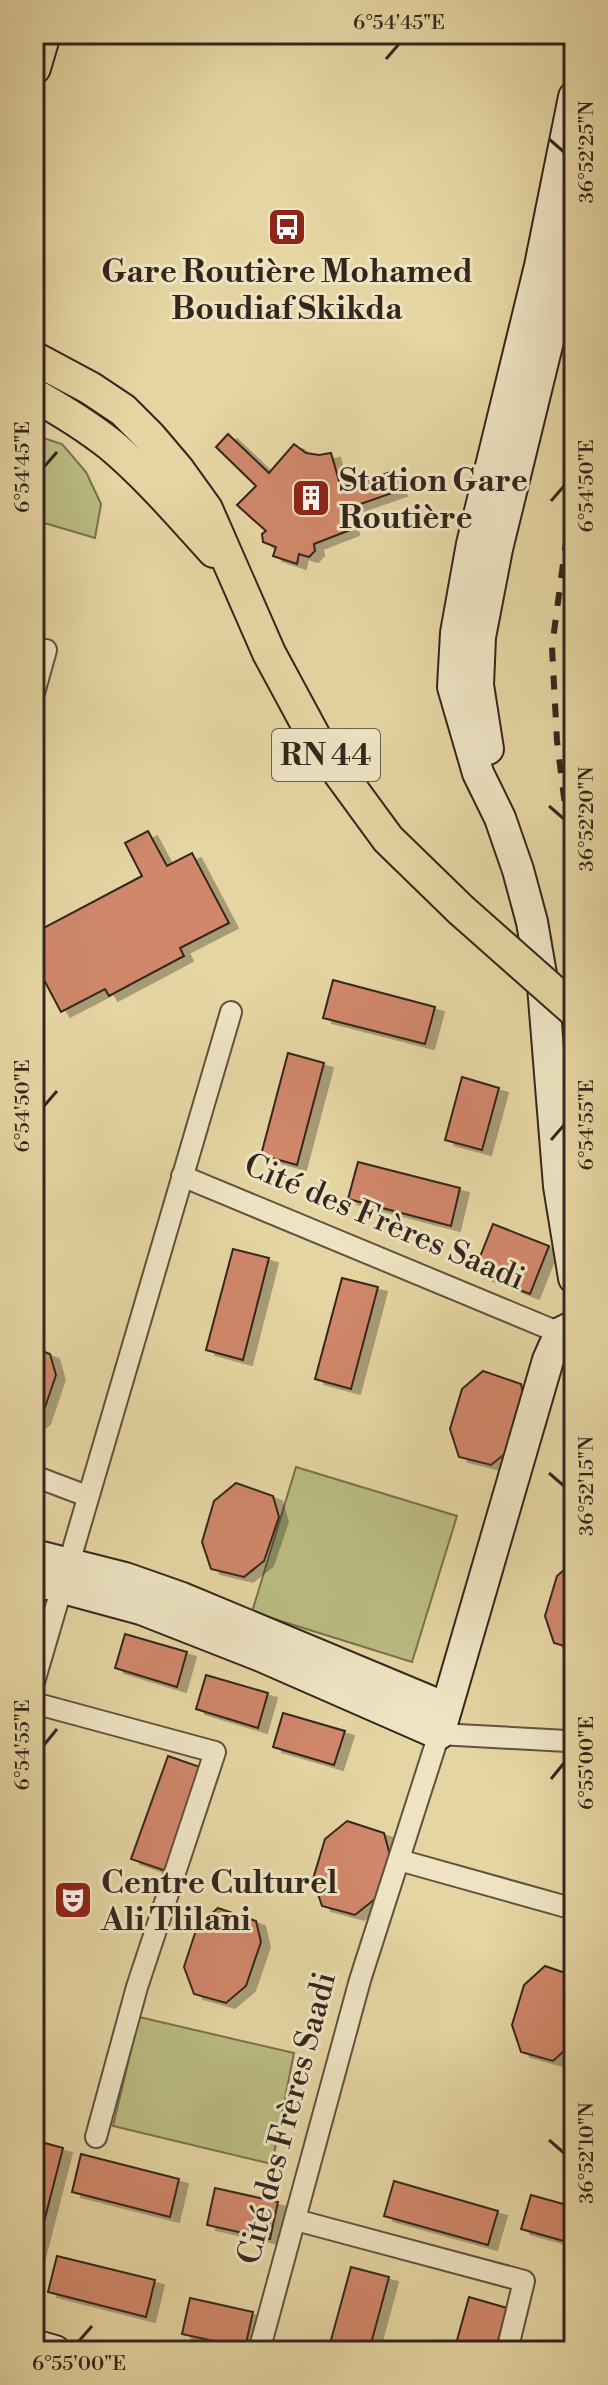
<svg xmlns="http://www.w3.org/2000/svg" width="608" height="2385" viewBox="0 0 608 2385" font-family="'Libre Bodoni',serif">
<defs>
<filter id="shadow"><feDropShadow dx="9" dy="5" stdDeviation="0" flood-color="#0004"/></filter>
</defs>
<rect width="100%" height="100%" fill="#e5d5a2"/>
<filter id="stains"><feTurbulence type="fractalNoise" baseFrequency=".0025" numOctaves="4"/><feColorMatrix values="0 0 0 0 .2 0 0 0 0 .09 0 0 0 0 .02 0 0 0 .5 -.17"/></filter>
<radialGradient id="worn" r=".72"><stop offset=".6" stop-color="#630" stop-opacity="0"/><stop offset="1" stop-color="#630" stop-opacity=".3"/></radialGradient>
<g fill="#babc81" stroke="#78714f" stroke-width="2">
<path d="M34 435 62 444 86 472 101 504 95 538 34 520Z"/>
<path d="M296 1467 457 1516 412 1662 252 1612Z"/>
<path d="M139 2017 294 2053 272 2164 113 2126Z"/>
</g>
<g fill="#d0876b" stroke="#35261d" stroke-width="2" filter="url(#shadow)">
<path d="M228 434 269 473 294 444 306 453 319 455 331 453 341 488 391 472 398 491 346 509 350 530 314 544 315 551 309 557 299 554 297 564 273 556 276 547 263 542 262 534 266 531 237 505 256 486 216 447Z"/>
<path d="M148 831 167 866 192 853 229 923 180 948 184 956 109 996 105 989 61 1012 34 961V933L142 876 125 843Z"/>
<path d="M333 980 435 1007 425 1044 323 1018Z"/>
<path d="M288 1053 324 1063 297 1165 261 1155Z"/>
<path d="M462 1077 499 1088 482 1150 445 1140Z"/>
<path d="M358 1162 460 1188 451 1226 348 1199Z"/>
<path d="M493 1224 549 1246 530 1294 474 1272Z"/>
<path d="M233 1249 269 1258 243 1360 206 1350Z"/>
<path d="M342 1278 378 1287 351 1389 315 1379Z"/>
<path d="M34 1348 50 1354 56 1375 41 1419 34 1425Z"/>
<path d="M483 1371 521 1384 526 1405 511 1449 491 1465 459 1457 450 1429 462 1389Z"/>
<path d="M236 1483 273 1496 279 1517 264 1561 244 1577 211 1569 202 1542 214 1501Z"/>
<path d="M574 1561V1649L554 1643 545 1616 557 1576Z"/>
<path d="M125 1634 187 1652 177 1687 115 1668Z"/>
<path d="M206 1675 268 1693 258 1728 196 1709Z"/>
<path d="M283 1713 345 1731 334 1765 273 1747Z"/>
<path d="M168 1756 203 1768 166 1871 131 1859Z"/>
<path d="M347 1821 384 1833 390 1855 375 1899 355 1915 322 1906 313 1879 325 1839Z"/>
<path d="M218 1908 256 1921 261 1942 246 1986 226 2003 194 1994 184 1967 197 1927Z"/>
<path d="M545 1966 574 1976V2042L553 2061 521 2052 512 2025 524 1985Z"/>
<path d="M34 2140 63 2148 34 2261Z"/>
<path d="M81 2154 179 2179 170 2217 72 2192Z"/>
<path d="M394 2181 498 2211 488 2245 384 2216Z"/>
<path d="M215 2188 278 2202 270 2239 207 2225Z"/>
<path d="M531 2195 574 2207V2244L521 2229Z"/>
<path d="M57 2256 155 2280 146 2317 48 2292Z"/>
<path d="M351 2267 389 2277 369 2351H328Z"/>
<path d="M469 2297 507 2308 495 2351H454Z"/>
<path d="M190 2298 253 2312 245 2348 182 2334Z"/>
</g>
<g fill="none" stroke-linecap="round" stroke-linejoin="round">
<g stroke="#61523e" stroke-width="24">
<g id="minor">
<path d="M34 693 46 650"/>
<path d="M182 1176 560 1333"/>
<path d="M34 1476 87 1496"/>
<path d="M34 1682 231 1012"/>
<path d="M34 1703 215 1752 137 1987 96 2137"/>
<path d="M399 1860 574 1909"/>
<path d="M296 2220 524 2281 507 2351"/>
<path d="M259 2351 360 1980 439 1734 567 1741"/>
</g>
</g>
<g stroke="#35261d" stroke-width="34">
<g id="secondary">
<path d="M574 97 540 266 472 544 456 633 453 687 478 773 500 818 518 870 532 922 543 986 559 1186 574 1278"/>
<path d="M488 749 478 685 480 637 497 549 565 272 574 222"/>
<path d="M34 1555 125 1578 182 1598 446 1708"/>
<path d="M34 1580 141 1609 261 1656 439 1734 548 1360 560 1333 574 1326"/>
<path d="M34 2345 55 2351"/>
</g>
</g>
<g stroke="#35261d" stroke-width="36">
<g id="primary">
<path d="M34 68 44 34"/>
<path d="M34 358 90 388 123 410 150 437 178 470 206 509 269 653 317 742 388 839 461 910"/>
<path d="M34 395C61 410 87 426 111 445 149 477 181 515 214 551"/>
</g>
</g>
<use href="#minor" stroke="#eee4c3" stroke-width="20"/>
<use href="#secondary" stroke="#eee4c3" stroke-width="30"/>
<use href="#primary" stroke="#e5d5a2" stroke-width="32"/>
<g stroke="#35261d" stroke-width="6" stroke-dasharray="14 14" stroke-linecap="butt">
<path d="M574 481 552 647 557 741 574 878"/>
<path d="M574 595 568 637 574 746"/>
</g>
<g stroke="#35261d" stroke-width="36" stroke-linecap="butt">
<path id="primary-bridge" d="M461 910 574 1010"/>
</g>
<use href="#primary-bridge" stroke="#e5d5a2" stroke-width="32"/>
</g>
<path fill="none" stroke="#35261d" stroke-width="3" d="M386 59 399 44M549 139 564 152M44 467 57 452M551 501 564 486M549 806 564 819M44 1106 57 1091M551 1140 564 1125M549 1473 564 1486M44 1745 57 1729M551 1779 564 1763M549 2140 564 2153M79 2341 92 2326"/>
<defs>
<g id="bus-square" transform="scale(2)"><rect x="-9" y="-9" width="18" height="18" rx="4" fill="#8f2418" stroke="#eee4c3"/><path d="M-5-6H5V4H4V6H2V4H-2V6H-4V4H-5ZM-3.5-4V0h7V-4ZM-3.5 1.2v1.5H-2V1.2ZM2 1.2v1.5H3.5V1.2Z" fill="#fff"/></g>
<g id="building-square" transform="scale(2)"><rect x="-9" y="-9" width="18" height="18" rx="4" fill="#8f2418" stroke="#eee4c3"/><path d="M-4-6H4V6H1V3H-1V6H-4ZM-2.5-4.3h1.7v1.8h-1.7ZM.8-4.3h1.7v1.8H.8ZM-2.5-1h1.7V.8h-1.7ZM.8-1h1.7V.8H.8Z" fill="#fff"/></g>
<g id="theatre-square" transform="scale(2)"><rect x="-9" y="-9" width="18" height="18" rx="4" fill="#8f2418" stroke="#eee4c3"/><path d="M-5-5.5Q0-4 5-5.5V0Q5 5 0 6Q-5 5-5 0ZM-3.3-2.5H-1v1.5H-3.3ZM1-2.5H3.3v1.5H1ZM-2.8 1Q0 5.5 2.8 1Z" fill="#fff"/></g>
</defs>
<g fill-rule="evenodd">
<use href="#bus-square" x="287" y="227"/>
<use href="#building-square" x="311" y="498"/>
<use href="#theatre-square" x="73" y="1900"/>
</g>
<g text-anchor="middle" stroke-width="6" stroke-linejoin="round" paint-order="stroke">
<rect fill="#eee4c3" stroke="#6c5f4f" stroke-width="2" x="272" y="729" width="108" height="52" rx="6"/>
<g font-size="30" font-weight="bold" fill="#35261d">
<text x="326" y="765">RN 44</text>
</g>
<g font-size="32" font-weight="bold" fill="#35261d" stroke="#eee4c3" text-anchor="start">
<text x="287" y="282" text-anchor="middle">Gare Routière Mohamed<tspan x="287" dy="37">Boudiaf Skikda</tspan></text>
<text x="339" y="491">Station Gare<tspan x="339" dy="37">Routière</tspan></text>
<text x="101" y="1893">Centre Culturel<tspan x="101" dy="37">Ali Tlilani</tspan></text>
</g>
<g font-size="32" fill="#35261d" stroke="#eee4c3">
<text transform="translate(385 1221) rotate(23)" y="11">Cité des Frères Saadi</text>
<text transform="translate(286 2118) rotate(-75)" y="11">Cité des Frères Saadi</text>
</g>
</g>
<rect width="608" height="2385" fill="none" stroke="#e5d5a2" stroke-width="88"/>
<rect x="44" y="44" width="520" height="2297" fill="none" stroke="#35261d" stroke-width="3"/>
<g font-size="20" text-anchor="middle" fill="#35261d">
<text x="399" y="29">6°54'45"E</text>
<text transform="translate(586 152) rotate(-90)" y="7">36°52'25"N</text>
<text transform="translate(22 467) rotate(-90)" y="7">6°54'45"E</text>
<text transform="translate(586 486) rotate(-90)" y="7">6°54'50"E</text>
<text transform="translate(586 819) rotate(-90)" y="7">36°52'20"N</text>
<text transform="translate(22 1106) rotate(-90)" y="7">6°54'50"E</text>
<text transform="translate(586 1125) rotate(-90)" y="7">6°54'55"E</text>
<text transform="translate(586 1486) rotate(-90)" y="7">36°52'15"N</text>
<text transform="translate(22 1745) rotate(-90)" y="7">6°54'55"E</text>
<text transform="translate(586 1763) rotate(-90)" y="7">6°55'00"E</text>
<text transform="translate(586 2153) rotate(-90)" y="7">36°52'10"N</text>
<text x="79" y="2370">6°55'00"E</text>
</g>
<rect width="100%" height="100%" filter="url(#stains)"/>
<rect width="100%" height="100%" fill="url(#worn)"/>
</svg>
